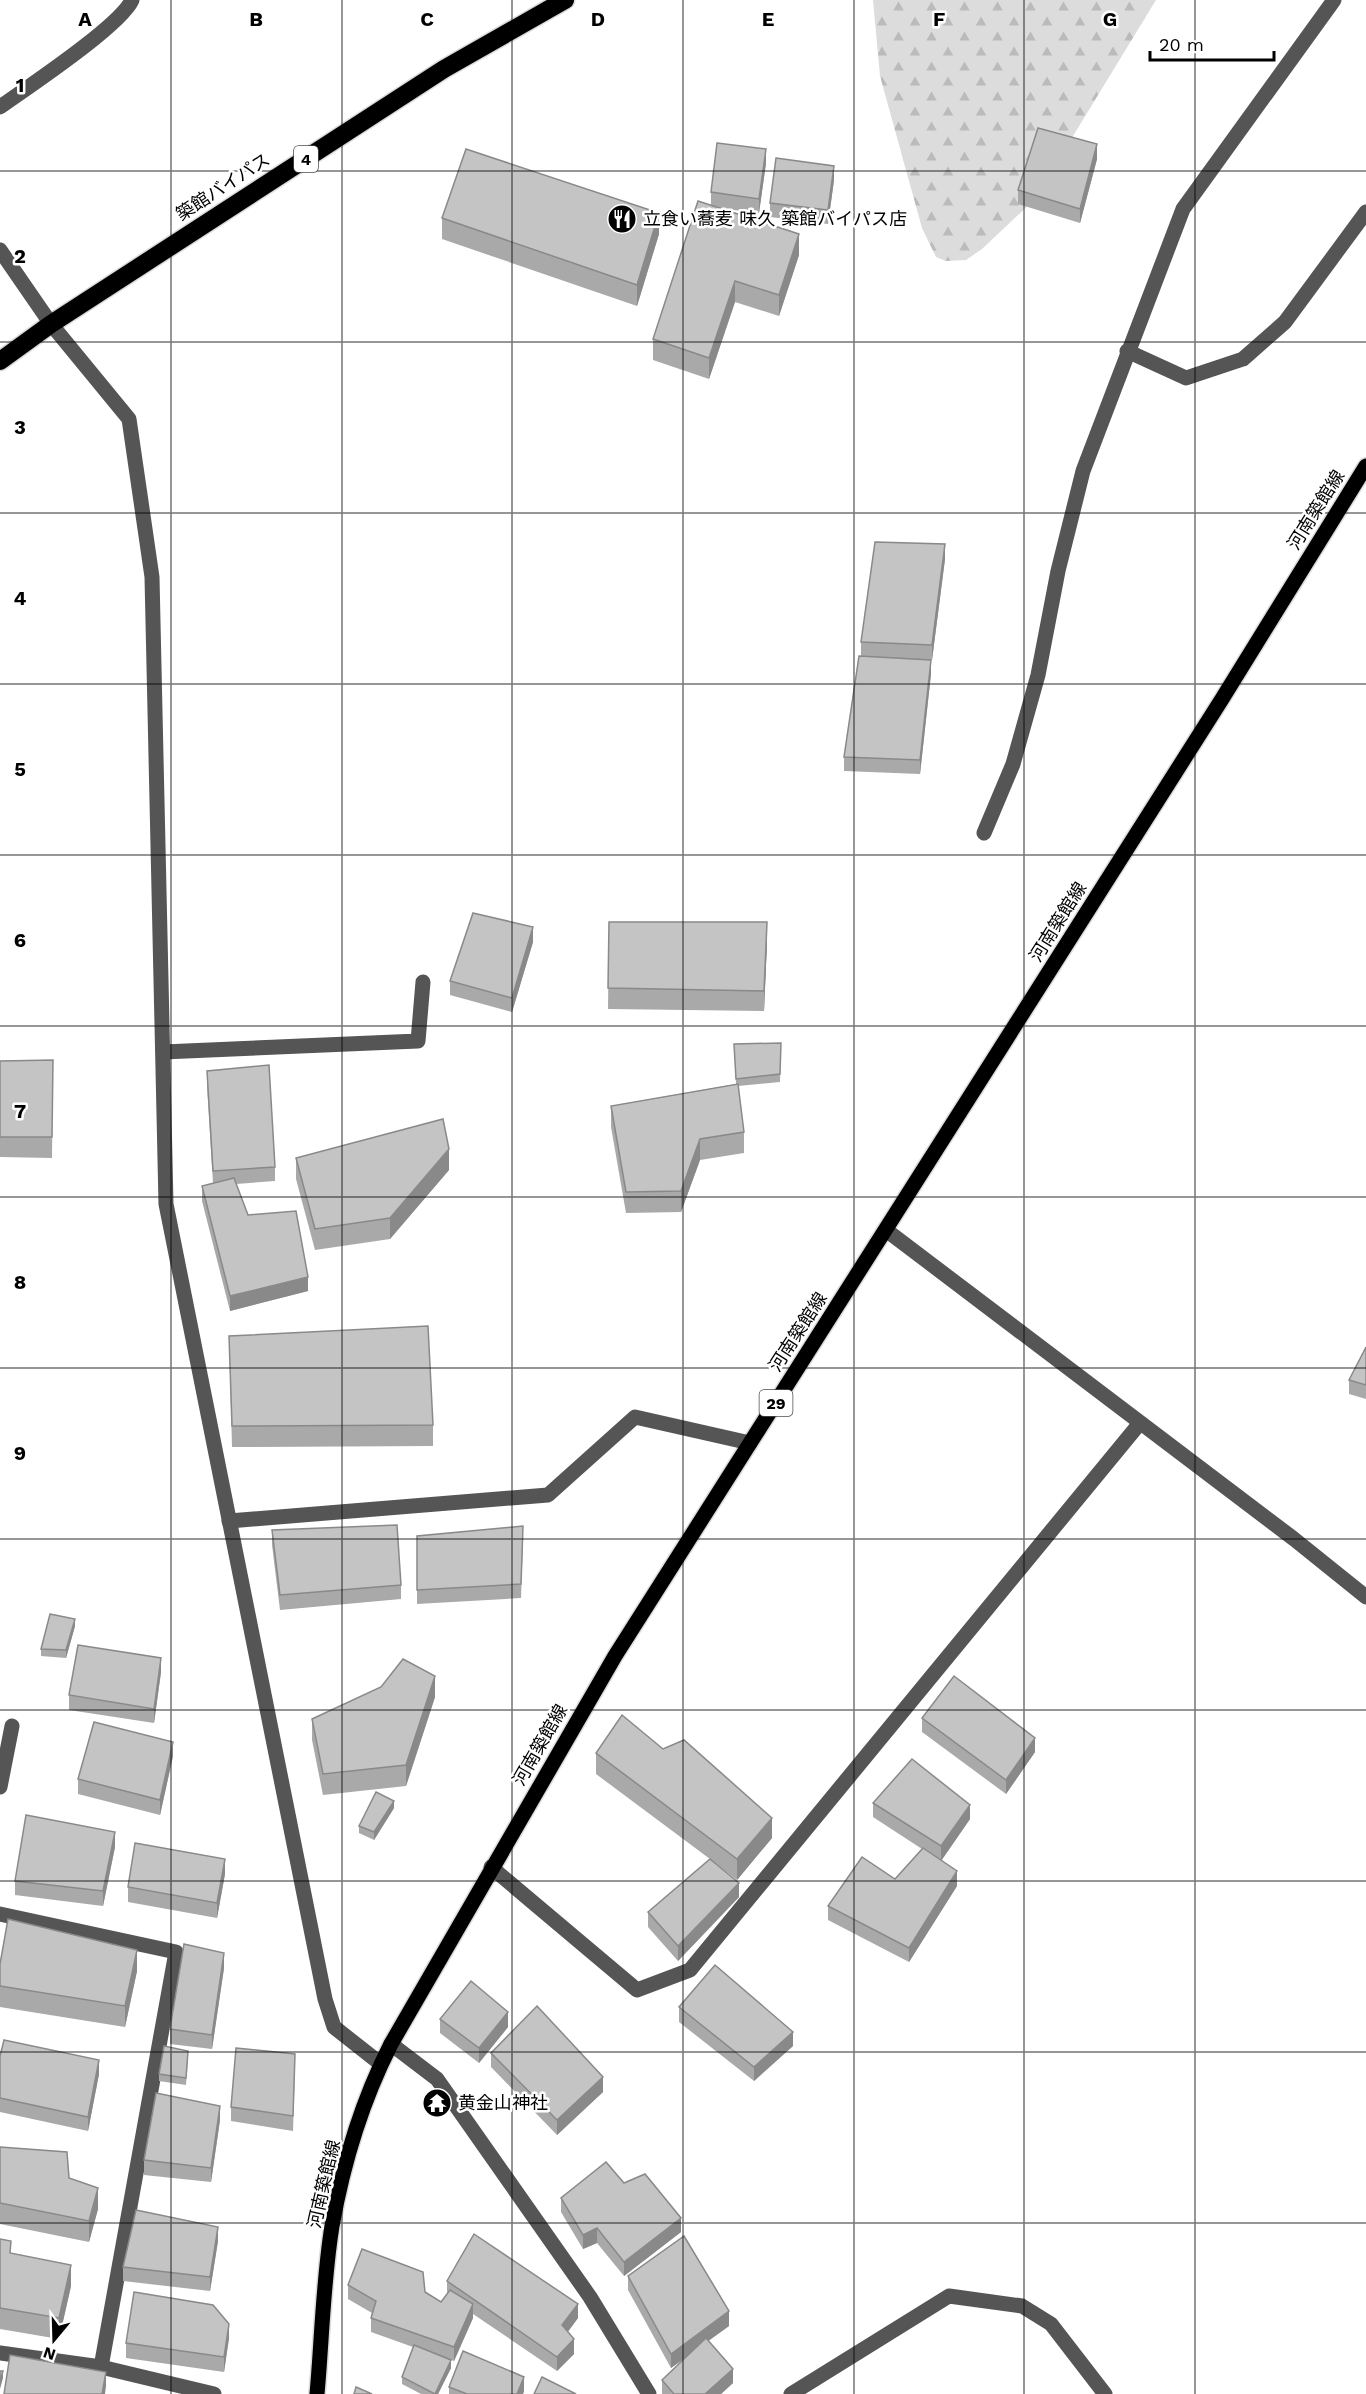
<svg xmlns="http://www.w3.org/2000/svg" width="1366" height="2394" viewBox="0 0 1366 2394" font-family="'Work Sans','Noto Sans JP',sans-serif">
<defs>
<pattern id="forest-firs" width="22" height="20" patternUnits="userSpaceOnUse" patternTransform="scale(1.5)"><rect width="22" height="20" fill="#dcdcdc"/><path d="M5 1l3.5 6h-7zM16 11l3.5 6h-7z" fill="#bbb"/></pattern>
</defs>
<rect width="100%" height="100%" fill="#fff"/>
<path fill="url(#forest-firs)" d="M873 0H1156L1034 200 982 249 966 260 946 261 936 257 922 228 880 76Z"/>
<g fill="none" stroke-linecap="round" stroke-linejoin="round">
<g stroke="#dbdbdb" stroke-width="18">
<path id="major" d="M317 2394C322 2339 323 2281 332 2226 343 2164 363 2099 391 2044L615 1656 1222 699 1366 466"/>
</g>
<g stroke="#dbdbdb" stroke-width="21">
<path id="highway" d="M0 361 51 324 444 69 565 0"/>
</g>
<g stroke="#555" stroke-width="15">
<path d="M0 107C28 87 120 26 132 0"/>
<path d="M0 250 51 324 129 419 152 577 166 1204 325 1999 334 2027 381 2064"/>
<path d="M1127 351 1186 378 1243 359 1285 322 1366 212"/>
<path d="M984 833 1013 764 1038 675 1058 571 1083 471 1183 209 1334 0"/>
<path d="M163 1052 418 1041 423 982"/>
<path d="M886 1230 1294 1539 1366 1597"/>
<path d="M229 1521 548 1495 635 1417 750 1443"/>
<path d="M0 1787 12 1726"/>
<path d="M491 1867 637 1990 690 1970 1140 1423"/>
<path d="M0 1914 176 1952 101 2367"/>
<path d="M391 2044 437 2079 590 2297 649 2394"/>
<path d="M0 2353 101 2367 214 2394"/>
<path d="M791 2394 949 2296 1022 2306 1051 2324 1105 2394"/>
</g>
<use href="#major" stroke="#000" stroke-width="15"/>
<use href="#highway" stroke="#000" stroke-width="18"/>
</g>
<g fill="#a9a9a9">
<path d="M1097 159 1080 223 1018 204V190Z"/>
<path d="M766 163 759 213 717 208 799 255 779 316 735 302 709 379 653 360V339L711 205V192Z"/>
<path d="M834 180 828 224 770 217V203Z"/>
<path d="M442 218 659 234 637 306 442 239Z"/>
<path d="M945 559 932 660H931V674L920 774 844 771V757L861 656V642Z"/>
<path d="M609 922 767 943 764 1011 608 1009Z"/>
<path d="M533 942 512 1012 450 995V981Z"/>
<path d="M781 1043 780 1082 738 1086 744 1132V1153L700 1160 681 1212 626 1213 611 1127V1106L736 1084 734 1044Z"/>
<path d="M53 1060 52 1158 0 1157V1061Z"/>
<path d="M207 1071 275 1167V1181L236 1184 248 1215 308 1291 230 1311 202 1201V1186L213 1183 207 1086Z"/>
<path d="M296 1158 449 1170 390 1239 315 1250 296 1179Z"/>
<path d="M229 1336 433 1425V1446L232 1447Z"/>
<path d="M1366 1347V1399L1349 1394V1380Z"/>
<path d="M272 1530 401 1585V1599L280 1610 272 1545Z"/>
<path d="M417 1536 523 1541 521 1598 417 1604Z"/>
<path d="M75 1626 66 1658 41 1656V1649Z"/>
<path d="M161 1672 154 1723 69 1710V1695Z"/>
<path d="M435 1697 406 1786 323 1795 312 1740V1719Z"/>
<path d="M922 1718 1035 1752 1006 1794 922 1732Z"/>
<path d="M663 1749 772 1838 737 1880 714 1862 739 1897 678 1961 648 1927V1912L710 1859 596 1774V1753Z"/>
<path d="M173 1756 160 1815 78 1794V1779Z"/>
<path d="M873 1803 970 1819 941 1861 957 1886 909 1962 828 1920V1906L895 1879 922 1849 873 1817Z"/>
<path d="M394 1808 374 1840 359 1833V1826Z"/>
<path d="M115 1847 103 1906 15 1895V1881Z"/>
<path d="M225 1874 217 1918 128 1902V1887Z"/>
<path d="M0 1964 137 1971 125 2027 0 2007Z"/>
<path d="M224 1968 212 2049 170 2044V2029Z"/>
<path d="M679 2007 793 2046 754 2081 679 2022Z"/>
<path d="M440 2019 508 2027 479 2063 440 2033Z"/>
<path d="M491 2053 603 2092 557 2135 491 2067Z"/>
<path d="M0 2056 99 2074 88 2131 0 2112Z"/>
<path d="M188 2058 186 2085 159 2081V2074Z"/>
<path d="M295 2068 293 2131 231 2121V2107Z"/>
<path d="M220 2120 211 2182 144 2175V2160Z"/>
<path d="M0 2147 69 2178 98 2209 89 2242 0 2224Z"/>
<path d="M624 2183 681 2232 624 2276 597 2243 583 2249 561 2212V2198Z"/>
<path d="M0 2239 11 2253 71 2286 59 2339 0 2329Z"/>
<path d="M218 2241 210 2291 123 2281V2267Z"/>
<path d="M628 2276 729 2326 708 2341 733 2383 721 2394H662V2380L685 2358 671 2368 628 2290Z"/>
<path d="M447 2281 578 2318 568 2332 574 2354 557 2371 473 2314V2318L454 2361 451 2360V2368L438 2394H421L402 2384V2377L413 2347 371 2332V2318L372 2313 348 2299V2285L425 2292 441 2302 447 2295Z"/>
<path d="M229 2338 224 2372 126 2358V2343Z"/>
<path d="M449 2387 524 2391 523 2394H449Z"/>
</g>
<g fill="#898989">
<path d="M1097 144V159L1080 223V209Z"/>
<path d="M766 149V163L759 213V199Z"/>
<path d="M834 166V180L828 224V210Z"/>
<path d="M659 213V234L637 306V285Z"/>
<path d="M799 234V255L779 316V295Z"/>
<path d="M735 281V302L709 379V358Z"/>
<path d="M945 544V559L932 660V645Z"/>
<path d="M931 660V674L920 774V760Z"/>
<path d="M767 922V943L764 1011V991Z"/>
<path d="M533 927V942L512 1012V998Z"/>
<path d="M700 1139V1160L681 1212V1191Z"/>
<path d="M449 1149V1170L390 1239V1218Z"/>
<path d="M308 1277V1291L230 1311V1296Z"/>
<path d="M75 1619V1626L66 1658V1650Z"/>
<path d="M161 1658V1672L154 1723V1709Z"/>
<path d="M435 1676V1697L406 1786V1765Z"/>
<path d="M1035 1738V1752L1006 1794V1780Z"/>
<path d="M173 1742V1756L160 1815V1800Z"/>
<path d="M394 1801V1808L374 1840V1832Z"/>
<path d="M970 1805V1819L941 1861V1846Z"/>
<path d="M772 1818V1838L737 1880V1859Z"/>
<path d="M115 1832V1847L103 1906V1891Z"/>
<path d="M225 1859V1874L217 1918V1903Z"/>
<path d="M957 1871V1886L909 1962V1948Z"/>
<path d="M739 1883V1897L678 1961V1946Z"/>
<path d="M137 1950V1971L125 2027V2006Z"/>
<path d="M224 1953V1968L212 2049V2035Z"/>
<path d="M508 2012V2027L479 2063V2048Z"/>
<path d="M793 2032V2046L754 2081V2067Z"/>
<path d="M99 2060V2074L88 2131V2117Z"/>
<path d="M603 2077V2092L557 2135V2120Z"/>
<path d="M220 2106V2120L211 2182V2168Z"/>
<path d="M98 2188V2209L89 2242V2221Z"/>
<path d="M681 2218V2232L624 2276V2262Z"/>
<path d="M218 2227V2241L210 2291V2277Z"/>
<path d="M597 2228V2243L583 2249V2235Z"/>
<path d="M71 2265V2286L59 2339V2318Z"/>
<path d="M473 2304V2318L454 2361V2347Z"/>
<path d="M578 2304V2318L562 2339V2325Z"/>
<path d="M729 2311V2326L671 2368V2354Z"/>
<path d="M229 2324V2338L224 2372V2357Z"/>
<path d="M574 2339V2354L557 2371V2357Z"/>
<path d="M451 2360V2368L438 2394H435Z"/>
<path d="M733 2369V2383L721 2394H705Z"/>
<path d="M3 2371V2378L0 2389V2381Z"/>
<path d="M106 2372V2386L105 2394H102Z"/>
<path d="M524 2377V2391L523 2394H517Z"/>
</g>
<g fill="#c4c4c4" stroke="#898989" stroke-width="1.5">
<path d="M1038 128 1097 144 1080 209 1018 190Z"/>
<path d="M717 143 766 149 759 199 711 192Z"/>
<path d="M466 149 659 213 637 285 442 218Z"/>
<path d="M776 158 834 166 828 210 770 203Z"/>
<path d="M698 201 799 234 779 295 735 281 709 358 653 339Z"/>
<path d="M875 542 945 544 932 645 861 642Z"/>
<path d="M859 656 931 660 920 760 844 757Z"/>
<path d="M473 913 533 927 512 998 450 981Z"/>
<path d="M609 922H767L764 991 608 988Z"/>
<path d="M781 1043 780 1074 736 1079 734 1044Z"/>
<path d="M53 1060 52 1137H0V1061Z"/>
<path d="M269 1065 275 1167 213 1171 207 1071Z"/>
<path d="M738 1084 744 1132 700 1139 681 1191 626 1192 611 1106Z"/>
<path d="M443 1119 449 1149 390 1218 315 1229 296 1158Z"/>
<path d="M234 1178 248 1215 296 1211 308 1277 230 1296 202 1186Z"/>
<path d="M428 1326 433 1425 232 1426 229 1336Z"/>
<path d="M1366 1347V1385L1349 1380Z"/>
<path d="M397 1525 401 1585 280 1595 272 1530Z"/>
<path d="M523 1526 521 1584 417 1590V1536Z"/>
<path d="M50 1614 75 1619 66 1650 41 1649Z"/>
<path d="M78 1645 161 1658 154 1709 69 1695Z"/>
<path d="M403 1659 435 1676 406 1765 323 1774 312 1719 381 1687Z"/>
<path d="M954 1676 1035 1738 1006 1780 922 1718Z"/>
<path d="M622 1715 663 1749 684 1740 772 1818 737 1859 596 1753Z"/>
<path d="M94 1722 173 1742 160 1800 78 1779Z"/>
<path d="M912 1759 970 1805 941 1846 873 1803Z"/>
<path d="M376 1792 394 1801 374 1832 359 1826Z"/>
<path d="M26 1815 115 1832 103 1891 15 1881Z"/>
<path d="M135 1843 225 1859 217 1903 128 1887Z"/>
<path d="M923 1848 957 1871 909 1948 828 1906 862 1857 895 1879Z"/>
<path d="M710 1859 739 1883 678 1946 648 1912Z"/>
<path d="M8 1919 137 1950 125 2006 0 1986V1964Z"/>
<path d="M184 1944 224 1953 212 2035 170 2029Z"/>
<path d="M715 1965 793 2032 754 2067 679 2007Z"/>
<path d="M471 1981 508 2012 479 2048 440 2019Z"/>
<path d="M537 2006 603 2077 557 2120 491 2053Z"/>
<path d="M4 2040 99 2060 88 2117 0 2098V2056Z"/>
<path d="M164 2046 188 2051 186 2078 159 2074Z"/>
<path d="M236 2048 295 2054 293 2116 231 2107Z"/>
<path d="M156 2093 220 2106 211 2168 144 2160Z"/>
<path d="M0 2147 67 2152 69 2178 98 2188 89 2221 0 2203Z"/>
<path d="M606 2162 624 2183 645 2174 681 2218 624 2262 597 2228 583 2235 561 2198Z"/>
<path d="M136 2210 218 2227 210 2277 123 2267Z"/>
<path d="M474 2234 578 2304 562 2325 574 2339 557 2357 447 2281Z"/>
<path d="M684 2236 729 2311 671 2354 628 2276Z"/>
<path d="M0 2239 11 2241 10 2253 71 2265 59 2318 0 2308Z"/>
<path d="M362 2249 423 2272 425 2292 441 2302 450 2290 473 2304 454 2347 371 2318 376 2301 348 2285Z"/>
<path d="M134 2292 213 2305 229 2324 224 2357 126 2343Z"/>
<path d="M706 2338 733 2369 705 2394H674L662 2380Z"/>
<path d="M414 2345 451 2360 435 2394 402 2377Z"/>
<path d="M463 2351 524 2377 517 2394H467L449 2387Z"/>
<path d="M10 2355 106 2372 102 2394H4Z"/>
<path d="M0 2371H3L0 2381Z"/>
<path d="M542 2377 576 2394H534Z"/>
<path d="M356 2387 372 2394H354Z"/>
</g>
<path fill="none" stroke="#000" stroke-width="1.5" stroke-opacity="0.55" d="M171 0V2394M342 0V2394M512 0V2394M683 0V2394M854 0V2394M1024 0V2394M1195 0V2394M0 171H1366M0 342H1366M0 513H1366M0 684H1366M0 855H1366M0 1026H1366M0 1197H1366M0 1368H1366M0 1539H1366M0 1710H1366M0 1881H1366M0 2052H1366M0 2223H1366"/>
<defs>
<g id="restaurant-disc" transform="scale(1.5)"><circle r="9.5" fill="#000" stroke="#fff"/><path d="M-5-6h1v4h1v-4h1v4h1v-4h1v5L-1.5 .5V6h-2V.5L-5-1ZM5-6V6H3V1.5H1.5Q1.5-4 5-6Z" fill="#fff"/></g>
<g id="temple-disc" transform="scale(1.5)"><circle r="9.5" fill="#000" stroke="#fff"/><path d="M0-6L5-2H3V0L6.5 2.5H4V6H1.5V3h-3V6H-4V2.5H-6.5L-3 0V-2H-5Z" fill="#fff"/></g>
</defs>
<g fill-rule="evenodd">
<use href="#restaurant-disc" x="622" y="219"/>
<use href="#temple-disc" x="437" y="2103"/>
</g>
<g text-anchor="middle" stroke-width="5" stroke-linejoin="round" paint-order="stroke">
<g fill="#fff" stroke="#4c4c4c" stroke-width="1.5">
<rect x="294" y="146" width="24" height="26" rx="4.5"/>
<rect x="759.5" y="1390" width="33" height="26" rx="4.5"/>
</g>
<g font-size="16" font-weight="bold" fill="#000">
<text x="306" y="165">4</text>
<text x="776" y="1409">29</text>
</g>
<g font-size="18" fill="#000" stroke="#fff">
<text transform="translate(223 187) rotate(-33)" y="6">築館バイパス</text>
<text transform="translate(1316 510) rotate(-58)" y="6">河南築館線</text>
<text transform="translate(1058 922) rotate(-58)" y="6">河南築館線</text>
<text transform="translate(798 1332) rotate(-57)" y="6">河南築館線</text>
<text transform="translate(540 1745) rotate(-60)" y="6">河南築館線</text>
<text transform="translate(324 2184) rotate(-77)" y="6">河南築館線</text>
</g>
<g font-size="18" fill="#000" stroke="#fff" text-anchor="start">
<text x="643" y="225">立食い蕎麦 味久 築館バイパス店</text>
<text x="458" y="2109">黄金山神社</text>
</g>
</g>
<g font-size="20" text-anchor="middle" font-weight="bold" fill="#000" stroke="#fff" stroke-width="5" stroke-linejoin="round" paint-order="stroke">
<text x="85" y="26">A</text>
<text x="256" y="26">B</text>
<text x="427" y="26">C</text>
<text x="598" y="26">D</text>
<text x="768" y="26">E</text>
<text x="939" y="26">F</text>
<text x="1110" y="26">G</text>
<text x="20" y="92">1</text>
<text x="20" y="263">2</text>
<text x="20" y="434">3</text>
<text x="20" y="605">4</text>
<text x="20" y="776">5</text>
<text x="20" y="947">6</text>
<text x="20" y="1118">7</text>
<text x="20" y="1289">8</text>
<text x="20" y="1460">9</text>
</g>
<g transform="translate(54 2340) rotate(199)" stroke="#ffffff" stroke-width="4.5" paint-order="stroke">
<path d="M0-4.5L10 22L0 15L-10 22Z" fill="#000000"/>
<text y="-9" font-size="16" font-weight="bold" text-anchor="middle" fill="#000000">N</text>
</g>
<path d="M1150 51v9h124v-9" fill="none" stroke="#000000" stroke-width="3"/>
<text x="1159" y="51" font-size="18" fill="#000000" stroke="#ffffff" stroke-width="4.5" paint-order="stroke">20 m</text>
</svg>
